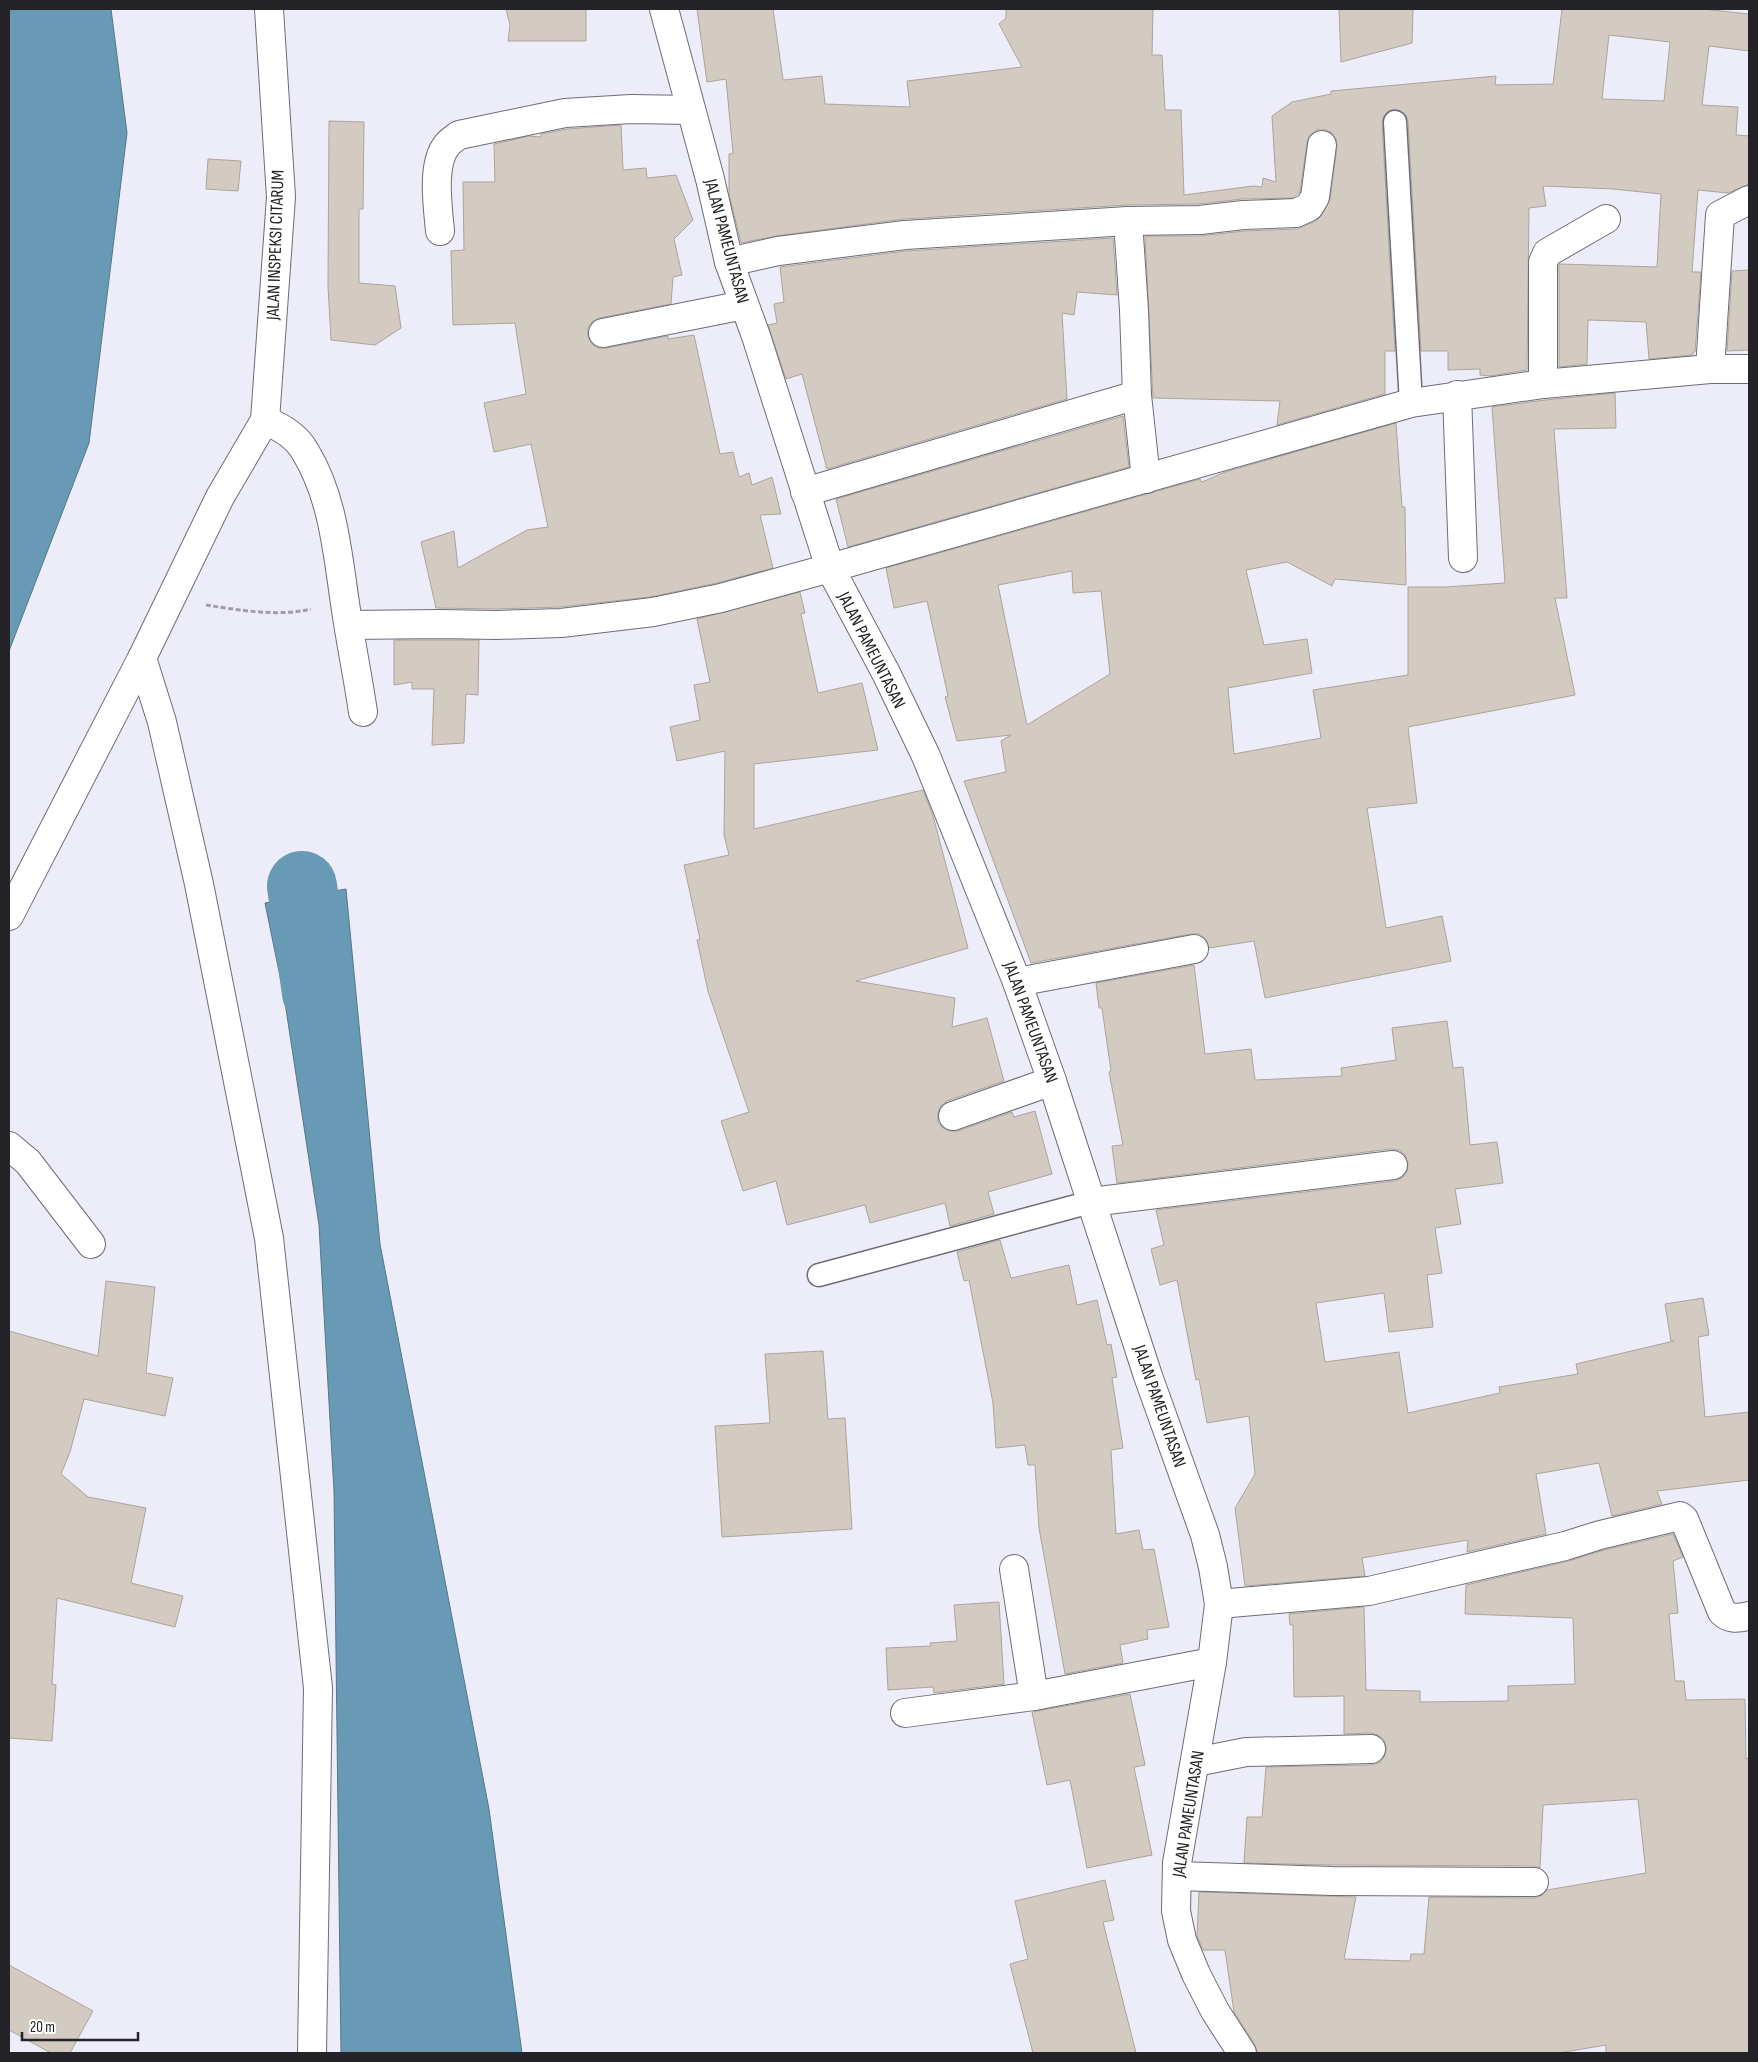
<svg xmlns="http://www.w3.org/2000/svg" width="1758" height="2062" viewBox="0 0 1758 2062" font-family="'Sofia Sans Condensed',sans-serif">
<rect width="100%" height="100%" fill="#edecf9"/>
<g fill="#689ab5" stroke="#54778b">
<path d="M9 9H111L127 133 89 443 9 651Z"/>
<path d="M346 889 380 1244 489 1809 522 2053H341L334 1491 319 1225 284 996 265 903Z"/>
</g>
<g fill="none" stroke-linecap="round" stroke-linejoin="round">
<path stroke="#689ab5" stroke-width="70" d="M302 886 317 993"/>
</g>
<g fill="#d3cbc1" stroke="#aca49b" fill-rule="evenodd">
<path d="M506 9H586V41H508L510 25Z"/>
<path d="M697 9H773L783 80 822 76 825 104 910 107 907 81 1022 67 999 24 1006 18V9H1153L1152 55H1162L1165 110H1181L1184 195 1253 186 1262 187 1263 178 1276 182 1272 116 1292 102 1331 94V91L1496 76 1495 85 1553 84 1562 9H1703L1749 14V51L1709 46 1702 105 1738 107 1736 135 1749 136V184L1728 193 1698 190 1692 272H1701L1695 352H1693V355L1649 359 1646 322 1588 320 1587 364 1559 367V264L1657 267 1661 194 1613 189 1543 186 1546 206 1529 208 1527 370 1490 376 1480 375V369L1448 370V351H1421L1408 121 1406 115 1401 111 1395 109 1388 111 1384 116 1382 123 1395 351H1385V394L1277 425 1280 401 1153 398 1145 236H1200L1244 231 1297 229 1316 221 1322 215 1330 199 1337 147 1336 139 1331 132 1325 130H1317L1309 136 1307 143 1300 192 1292 198 1242 199 1199 204 1127 205 904 219 776 236 741 243 729 194V154L733 153 726 79 707 82ZM1609 35 1670 42 1664 101 1602 99Z"/>
<path d="M1339 9H1413L1412 43 1341 62Z"/>
<path d="M329 121 364 122 363 209H359V283L395 286 401 328 375 345 331 340 328 286Z"/>
<path d="M621 125 623 170 646 168 647 178 676 175 693 220 674 239 682 275 673 277 671 304 599 318 592 322 588 328V337L592 344 598 348H606L668 336V339L694 335 720 454 733 452 739 477 749 473 752 485 772 477 781 514 760 515 773 568 717 583 650 597 560 607 496 609 436 608 421 542 454 531 458 568 527 530 548 527 531 444 494 452 484 403 526 394 515 323 453 325 451 251 464 250 463 182H495L494 144 529 136 541 137V134L567 129Z"/>
<path d="M208 159 241 161 238 191 206 189Z"/>
<path d="M1113 238 1117 295 1077 292 1074 315 1062 313 1067 399 827 469 802 374 786 379 768 325 777 323 774 304 784 302 780 267 906 251Z"/>
<path d="M1749 270V350L1727 351 1732 271Z"/>
<path d="M1615 393 1616 428 1554 429 1567 598H1555L1575 695 1408 727 1417 803 1367 808 1386 928 1442 916 1451 961 1265 998 1254 941 1209 948 1206 939 1199 934H1191L1031 963 964 781 1006 772 1001 741 1011 735 957 741 945 697 948 696 927 601 894 608 886 568 1200 479 1202 482 1225 472 1396 423 1402 507H1405L1406 585 1335 579 1332 586 1287 562 1246 570 1264 645 1307 639 1312 673 1228 688 1234 754 1321 738 1313 690 1408 675V587H1446L1505 583 1492 407 1545 400ZM1072 571 1073 593 1101 591 1110 674 1027 725 998 585Z"/>
<path d="M1123 416 1129 467 848 547 836 499Z"/>
<path d="M800 592 805 613 801 614 818 693 862 683 878 750 754 764V829L923 790 933 816 968 948 856 981 955 998 952 1027 987 1018 1004 1081 947 1101 941 1106 938 1113V1122L943 1128 950 1131H958L1012 1112 1014 1117 1035 1111 1052 1174 988 1192 994 1214 950 1226 945 1203 870 1223 865 1205 787 1225 776 1181 743 1191 721 1121 749 1112 708 991 697 940 700 939 684 865 729 855 724 835 725 751 677 761 670 727 700 720 694 685 710 682 697 619Z"/>
<path d="M394 640H479L478 695 466 694 464 743 432 745 434 689H412V682L394 685Z"/>
<path d="M1194 965 1205 1054 1251 1049 1255 1080 1342 1076 1341 1068 1396 1060 1392 1028 1447 1021 1453 1068 1463 1067 1470 1145 1497 1142 1503 1183 1455 1189 1461 1224 1435 1228 1442 1273 1427 1275 1433 1327 1389 1332 1384 1293 1316 1303 1325 1362 1399 1352 1408 1413 1500 1393 1499 1387 1578 1374 1576 1364 1674 1341H1671L1665 1304 1703 1298 1709 1335 1698 1337 1705 1417 1749 1412V1480L1657 1491 1662 1504 1612 1516 1599 1463 1536 1474 1546 1534 1467 1552 1468 1540 1362 1558 1365 1576 1245 1586 1235 1508 1255 1474 1249 1416 1207 1423 1199 1379 1196 1380 1177 1280 1160 1285 1151 1249 1164 1245 1156 1210 1395 1181 1403 1177 1407 1172 1408 1164 1405 1155 1399 1150 1391 1149 1117 1183 1112 1146 1123 1145 1109 1072 1111 1071 1102 1008H1099L1096 983Z"/>
<path d="M1000 1240 1011 1278 1069 1265 1077 1305 1097 1300 1107 1345 1111 1344 1117 1377 1112 1378 1123 1448 1111 1450 1116 1534 1139 1530 1143 1550 1154 1549 1169 1627 1147 1630 1148 1639 1120 1645 1123 1663 1065 1674 1039 1528 1035 1465H1028L1025 1445 996 1448 993 1403 969 1280 964 1281 957 1252Z"/>
<path d="M106 1281 155 1287 146 1373 173 1378 165 1416 84 1399 70 1452 61 1474 88 1497 146 1508 131 1583 183 1596 175 1627 57 1598 52 1684 56 1685 52 1741 9 1738V1331L98 1356Z"/>
<path d="M823 1351 828 1419 845 1418 852 1529 722 1537 715 1426 770 1423 765 1354Z"/>
<path d="M1673 1534 1683 1557 1673 1561 1678 1613 1669 1614 1675 1681H1684L1686 1700 1745 1699 1746 1759 1749 1758V2053H1606V2045L1559 2053H1257L1255 2045 1234 2012 1225 1950H1203L1197 1936 1199 1892 1356 1897 1344 1959 1410 1961 1411 1954H1424L1429 1897 1534 1898 1542 1895 1547 1890 1646 1873 1638 1799 1543 1805 1540 1868 1534 1866 1332 1865 1244 1863 1247 1817H1262L1266 1767 1371 1765 1380 1762 1384 1757 1387 1749 1384 1740 1378 1735 1371 1733 1344 1734V1696L1294 1697 1293 1625H1290L1289 1614 1364 1607 1366 1690 1420 1691V1702L1508 1701V1686L1575 1684 1573 1618 1465 1614 1466 1585 1569 1561 1604 1550Z"/>
<path d="M999 1602 1004 1684 934 1693 933 1687 888 1690 886 1648 931 1646 930 1643 957 1641 954 1605Z"/>
<path d="M1130 1694 1145 1765 1134 1767 1152 1855 1087 1868 1070 1780 1047 1785 1032 1712Z"/>
<path d="M1105 1880 1114 1920 1103 1922 1136 2053H1033L1010 1964 1028 1959 1015 1901Z"/>
<path d="M9 1965 93 2011 70 2053H51L9 2030Z"/>
</g>
<g fill="none" stroke-linecap="round" stroke-linejoin="round">
<g stroke="#6d6c77" stroke-width="25">
<g id="lane">
<path d="M1395 122 1411 403"/>
<path d="M819 1275 1091 1202"/>
</g>
</g>
<g stroke="#6d6c77" stroke-width="30">
<g id="street">
<path d="M1128 221 1134 310 1137 395 1146 479"/>
<path d="M440 231C438 208 431 164 447 145 450 141 455 138 459 135L565 113 631 109 691 110"/>
<path d="M729 262 778 251 905 235 1128 221 1200 220 1243 215 1296 213 1309 207 1315 197 1322 145"/>
<path d="M603 333 744 305"/>
<path d="M1710 369 1720 215 1749 200"/>
<path d="M1543 384V262L1547 253 1606 219"/>
<path d="M1457 395 1463 558"/>
<path d="M265 420C282 428 297 436 306 453 334 499 338 558 346 610 351 644 358 678 363 712"/>
<path d="M805 492 1137 395"/>
<path d="M349 625 440 624 496 625 561 623 653 612 721 598 830 568 1411 403 1543 384 1710 369H1749"/>
<path d="M142 658 162 722 199 884 269 1238 318 1688 312 2053"/>
<path d="M9 916 142 658 220 497 265 420 281 197 269 9"/>
<path d="M1017 982 1194 949"/>
<path d="M953 1116 1052 1081"/>
<path d="M9 1146 28 1162 91 1244"/>
<path d="M1091 1202 1393 1165"/>
<path d="M1014 1569 1034 1696"/>
<path d="M1219 1604 1369 1591 1565 1546 1600 1535 1680 1516 1684 1519 1722 1612C1730 1620 1739 1618 1749 1616"/>
<path d="M905 1713 1034 1696 1212 1662"/>
<path d="M1196 1762 1246 1752 1371 1749"/>
<path d="M1177 1876 1332 1881 1534 1882"/>
</g>
</g>
<g stroke="#6d6c77" stroke-width="30">
<path id="secondary" d="M664 9 710 179 729 262 756 336 830 568 886 673 926 756 1017 982 1052 1081 1148 1376 1205 1535 1213 1567 1219 1604 1212 1662 1177 1863 1176 1911 1182 1940 1196 1974 1215 2011 1242 2053"/>
</g>
<path stroke="#9f9ea8" stroke-width="3" stroke-dasharray="5 2.5" stroke-linecap="butt" d="M206 605C238 610 279 617 311 609"/>
<use href="#lane" stroke="#fff" stroke-width="22"/>
<use href="#street" stroke="#fff" stroke-width="28"/>
<use href="#secondary" stroke="#fff" stroke-width="28"/>
</g>
<g text-anchor="middle" stroke-width="4" stroke-linejoin="round" paint-order="stroke">
<g font-size="18" fill="#242428" stroke="#fff">
<text transform="translate(727 241) rotate(75)" y="6">JALAN PAMEUNTASAN</text>
<text transform="translate(275 245) rotate(-88)" y="6">JALAN INSPEKSI CITARUM</text>
<text transform="translate(872 650) rotate(63)" y="6">JALAN PAMEUNTASAN</text>
<text transform="translate(1031 1022) rotate(70)" y="6">JALAN PAMEUNTASAN</text>
<text transform="translate(1160 1406) rotate(71)" y="6">JALAN PAMEUNTASAN</text>
<text transform="translate(1188 1814) rotate(-81)" y="6">JALAN PAMEUNTASAN</text>
</g>
</g>
<rect width="1758" height="2062" fill="none" stroke="#242428" stroke-width="20"/>
<path d="M22 2032v8h116v-8" fill="none" stroke="#242428" stroke-width="2.5"/>
<text x="30" y="2032" font-size="15" fill="#242428" stroke="#ffffff" stroke-width="4" paint-order="stroke">20 m</text>
</svg>
